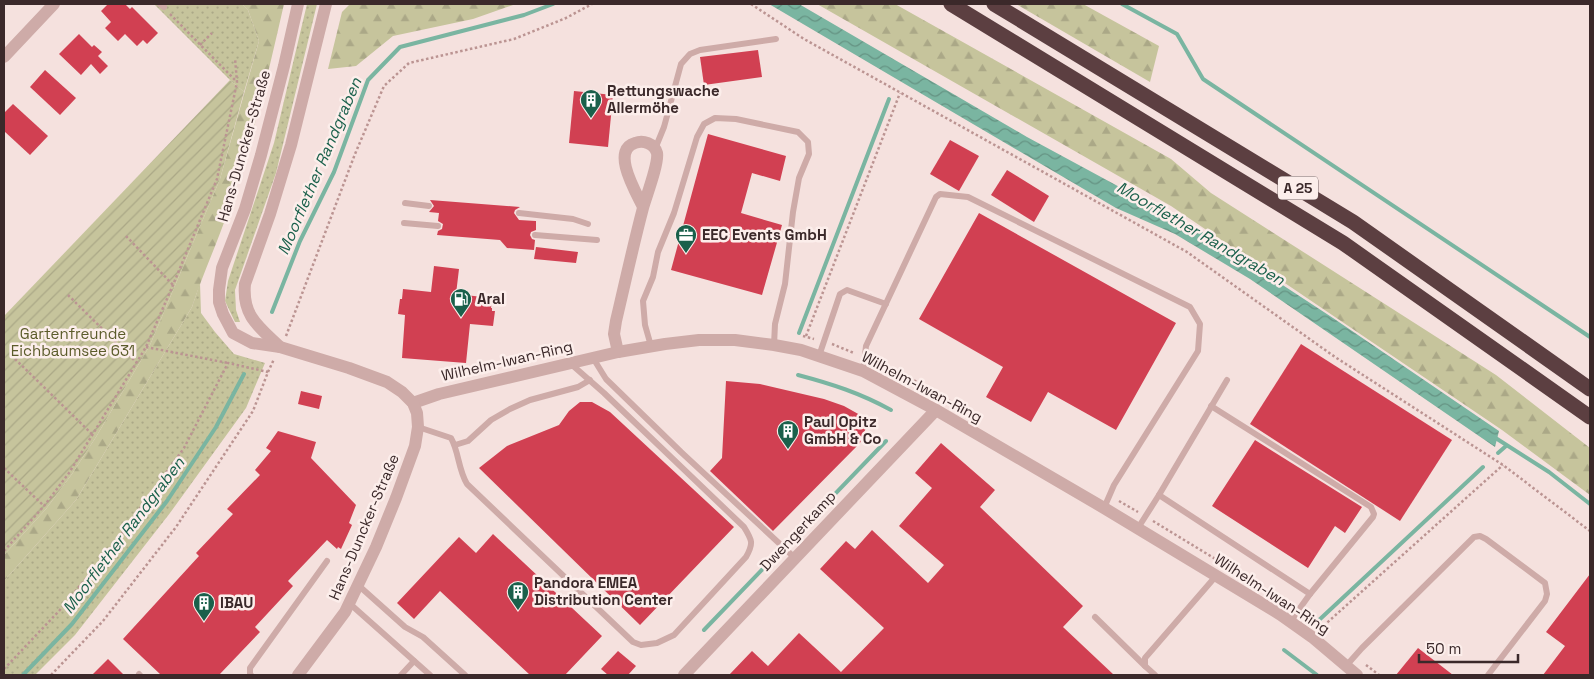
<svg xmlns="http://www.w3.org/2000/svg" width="1594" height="679" viewBox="0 0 1594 679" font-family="'Space Grotesk',sans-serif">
<defs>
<pattern id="grass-dots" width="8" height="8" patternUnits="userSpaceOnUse" patternTransform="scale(1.25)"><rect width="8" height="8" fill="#c6c49c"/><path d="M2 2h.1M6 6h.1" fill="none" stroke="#aba887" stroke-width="1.8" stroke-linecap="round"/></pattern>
<pattern id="forest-firs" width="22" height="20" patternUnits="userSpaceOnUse" patternTransform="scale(1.25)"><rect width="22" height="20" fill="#c6c49c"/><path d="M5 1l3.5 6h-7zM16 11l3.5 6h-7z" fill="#aba887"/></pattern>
<pattern id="garden-furrows" width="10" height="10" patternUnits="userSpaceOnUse" patternTransform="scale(1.25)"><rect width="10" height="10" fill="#c6c49c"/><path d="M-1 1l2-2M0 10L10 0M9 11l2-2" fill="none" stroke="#aba887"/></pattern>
<pattern id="water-waves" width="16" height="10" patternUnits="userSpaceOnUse" patternTransform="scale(1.25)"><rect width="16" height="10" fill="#7ab5a1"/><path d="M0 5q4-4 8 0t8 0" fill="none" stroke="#659383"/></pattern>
</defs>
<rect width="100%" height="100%" fill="#f5e1de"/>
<g fill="url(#grass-dots)">
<path d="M154 4H242L248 10 259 41 244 92 230 80Z"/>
<path d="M307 4H317L276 173 235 290 236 310 240 322H235L225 301 228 281 274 143Z"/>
<path d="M200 283 201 313 215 332 234 354 265 363 246 408 170 513 75 635 35 675H4V581L76 500 192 307Z"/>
</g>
<g fill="url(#forest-firs)">
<path d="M242 4H284C268 75 251 146 227 214 216 246 202 276 192 307L76 500 4 581V555L46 509 72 474 96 437 150 345 220 179 259 41 248 10Z"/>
<path d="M350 4H516L473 19 393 36 356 66 328 69 342 12Z"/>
<path d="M817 4H895L1171 159 1211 193 1496 375 1590 448V495L1502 430 1171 206Z"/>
<path d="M1016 4H1083L1159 46 1150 82Z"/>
</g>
<path fill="url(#garden-furrows)" d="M230 80 244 92 220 179 150 345 96 437 72 474 46 509 4 555V316Z"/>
<path fill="url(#water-waves)" d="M769 4H799L1027 137 1199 230 1333 318 1499 431 1495 447 1250 279 1175 234 1116 208Z"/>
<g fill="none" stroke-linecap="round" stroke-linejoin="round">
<g stroke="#7ab5a1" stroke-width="4">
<path d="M1122 4 1177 34 1203 79 1590 337"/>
<path d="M272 312 300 241 334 172 368 80 400 47 524 15 553 4"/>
<path d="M799 333 889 99"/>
<path d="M798 375C832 384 860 393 891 410"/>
<path d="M1494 437 1549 472 1590 504"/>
<path d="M1498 453 1506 446"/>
<path d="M1318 621 1483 467"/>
<path d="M704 630 886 441"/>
<path d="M1284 650 1317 675"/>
<path d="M23 675 72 624 167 501 216 427 244 374"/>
</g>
</g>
<g fill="#d14052">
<path d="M108 4H125L130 9 132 7 158 33 147 44 143 40 137 46 125 34 118 41 105 28 111 22 101 11Z"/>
<path d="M79 34 92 47 94 45 102 52 98 56 108 66 100 74 91 64 81 75 59 54Z"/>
<path d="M758 50 762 77 704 85 700 57Z"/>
<path d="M45 70 76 98 60 115 30 87Z"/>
<path d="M574 91 613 95 608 147 569 143Z"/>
<path d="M13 104 48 136 30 155 4 131V113Z"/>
<path d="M708 134 786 156 780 181 752 173 741 213 782 225 762 295 671 270Z"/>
<path d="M950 140 979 156 959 191 930 174Z"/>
<path d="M1007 170 1049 196 1034 222 991 195Z"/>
<path d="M430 200 520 207 515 210 514 213 519 220 536 221V230L531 232 530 235 532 239 535 240 534 250 507 248 500 240 437 235 438 231 442 229 443 224 438 221 439 213 429 212 434 206Z"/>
<path d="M979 213 1176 323 1116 430 1048 392 1031 422 986 397 1003 367 919 319Z"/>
<path d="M536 247 578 252 576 263 534 259Z"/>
<path d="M434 266 459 269 456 294 492 298 491 308H492V311H495L493 326 470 324 466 363 402 358 405 315 398 314 400 299H402L403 289 431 292Z"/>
<path d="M1301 344 1452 440 1400 521 1250 424Z"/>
<path d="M726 381 760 384 824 399 844 406 869 420 860 443 773 531 710 471 722 458Z"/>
<path d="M301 391 322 396 319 409 298 404Z"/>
<path d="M580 402H592L610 412 734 527 640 625 479 468 507 446 559 425 569 411Z"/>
<path d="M278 431 316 442 311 458 356 505 349 523 352 525 341 549 338 547 337 549 327 540 288 581 293 586 255 627 260 632 219 675H161L123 639 199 556 196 553 233 514 227 509 260 475 255 470 271 451 266 448Z"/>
<path d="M1255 440 1362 507 1345 533 1335 526 1308 568 1212 506Z"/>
<path d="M941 443 995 490 980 507 1083 606 1063 627 1114 675H729L752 651 768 666 799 633 841 672 884 628 820 569 846 541 855 549 872 530 928 583 944 565 899 526 932 488 915 473Z"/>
<path d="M493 534 602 636 565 675H530L440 591 414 619 397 603 459 537 476 553Z"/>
<path d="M1590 574V675H1543L1565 646 1546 632Z"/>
<path d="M1418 648 1453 675H1396Z"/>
<path d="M618 651 636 666 628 675H608L601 669Z"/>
<path d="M108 659 124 675H92Z"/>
</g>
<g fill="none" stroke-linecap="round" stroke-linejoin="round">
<g stroke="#bb9492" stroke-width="2.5" stroke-dasharray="2.5 2.5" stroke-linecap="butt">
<path d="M751 4 804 39 1187 252 1335 357 1503 465 1590 531"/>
<path d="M170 14 236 81"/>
<path d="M200 45 212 33"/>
<path d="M126 236 173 285"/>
<path d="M68 295 137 363"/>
<path d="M286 336 355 154 384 86 409 63 514 39 566 18 592 4"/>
<path d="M803 336 814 339"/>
<path d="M806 336 900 93"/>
<path d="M832 344 854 353"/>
<path d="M146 347 228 363"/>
<path d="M15 359 93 435"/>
<path d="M878 363C912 377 943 397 974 416"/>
<path d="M4 468 44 506"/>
<path d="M1119 501 1138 512"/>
<path d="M1153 521 1245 577"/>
<path d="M4 551 44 506 69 473 146 347 173 285 217 179 237 82 235 58"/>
<path d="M1320 629 1503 465"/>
<path d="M1366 665 1379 675"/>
<path d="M4 669 59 611 112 547 184 448 228 363 268 372"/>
<path d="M51 675 103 621 176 527 253 411 268 372 274 359"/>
</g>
<g stroke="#ceaba8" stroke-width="6">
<path d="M160 4 164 7"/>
<path d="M655 149 664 127 681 64 690 54 700 50 776 39"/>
<path d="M405 203 429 206"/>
<path d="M519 213 573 219 588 224"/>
<path d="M404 223 438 226"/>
<path d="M535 235 597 240"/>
<path d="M651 346 645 325 643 301 653 277 658 252 674 213 697 137 704 124 715 118 736 119 798 132 808 142 809 154 799 178 793 212 785 284 775 324 774 345"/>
<path d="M819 356 840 294 847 290 886 304"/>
<path d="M593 358 606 379 681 452 795 558"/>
<path d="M863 371 866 346 936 197 940 194 968 197 1190 307 1200 324 1198 351 1114 485 1104 508"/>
<path d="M1211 406 1371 507 1374 514 1373 517 1310 594"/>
<path d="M418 427 451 438C459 452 458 469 467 484L633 642 641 645 657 643 674 635 746 557C754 543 752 540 744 527L604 393 571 364"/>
<path d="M455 445 468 441 491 420 510 409 530 400 578 387 590 380"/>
<path d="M1159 495 1227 380"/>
<path d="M1138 528 1159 495 1310 594 1290 622"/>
<path d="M358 585 405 627 423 637 465 675"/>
<path d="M349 603 430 675"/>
<path d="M1095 617 1145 666"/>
<path d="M1346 666 1362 648 1474 537 1480 536 1486 539 1545 583 1547 594 1545 601 1488 675"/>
<path d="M139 674 140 675"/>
<path d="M251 675 250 674V668L327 561"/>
<path d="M401 675 414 661"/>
<path d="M1155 675 1145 666V658L1216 576"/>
</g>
<g stroke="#ceaba8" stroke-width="12">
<path d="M4 57 54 4"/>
<path d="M280 347C259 327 242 316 245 284L270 214 291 145 326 4"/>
<path d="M618 352 614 334 616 321C625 283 633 246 643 208 646 197 659 163 657 153 654 143 643 140 635 143 610 150 637 194 643 207"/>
<path d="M413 403 439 394 618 352 665 344 699 340H735L774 345 801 350 863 371 936 410 1104 508 1281 615 1312 637 1357 675"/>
<path d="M298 675 345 612 376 547 396 498 415 446 418 427 417 413 413 403 402 392 387 382 349 368 280 347 252 343 233 333 223 314 219 302V290L222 268 245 209 261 155 284 66 298 4"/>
<path d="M684 675 936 410"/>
</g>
<g stroke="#5c3f41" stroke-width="15">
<path d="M951 4 1343 243 1590 417"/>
<path d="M994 4 1353 222 1590 389"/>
</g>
</g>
<defs>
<g id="building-pin" transform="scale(1.125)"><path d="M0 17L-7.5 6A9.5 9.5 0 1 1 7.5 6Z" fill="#1a604b" stroke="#fceeeb"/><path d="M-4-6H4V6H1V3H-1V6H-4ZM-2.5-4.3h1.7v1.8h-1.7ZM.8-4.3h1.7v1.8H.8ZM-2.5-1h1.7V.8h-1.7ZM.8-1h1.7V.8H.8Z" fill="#fff"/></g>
<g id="office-pin" transform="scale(1.125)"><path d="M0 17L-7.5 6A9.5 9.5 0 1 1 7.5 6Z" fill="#1a604b" stroke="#fceeeb"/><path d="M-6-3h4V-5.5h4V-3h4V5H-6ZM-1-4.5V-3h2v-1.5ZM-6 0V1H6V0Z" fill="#fff"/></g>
<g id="fuel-pin" transform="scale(1.125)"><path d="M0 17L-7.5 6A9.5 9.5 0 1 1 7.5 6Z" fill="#1a604b" stroke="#fceeeb"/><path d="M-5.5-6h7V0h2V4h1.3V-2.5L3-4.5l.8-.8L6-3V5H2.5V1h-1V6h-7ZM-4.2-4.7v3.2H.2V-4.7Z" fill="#fff"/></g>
</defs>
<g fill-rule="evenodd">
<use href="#building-pin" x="591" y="100"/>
<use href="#office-pin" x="686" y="235"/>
<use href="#fuel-pin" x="461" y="299"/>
<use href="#building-pin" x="788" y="431"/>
<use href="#building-pin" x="518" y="592"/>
<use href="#building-pin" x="204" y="603"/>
</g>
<g text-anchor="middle" stroke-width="5" stroke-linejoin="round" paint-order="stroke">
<rect fill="#fceeeb" stroke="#756464" stroke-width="1" x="1278" y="176.5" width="40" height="23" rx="4"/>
<g font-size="14" font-weight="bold" fill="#3b292a">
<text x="1298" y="193">A 25</text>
</g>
<g font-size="15" font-weight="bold" fill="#3b292a" stroke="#fceeeb" text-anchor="start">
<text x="607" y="96">Rettungswache<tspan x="607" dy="17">Allermöhe</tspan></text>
<text x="702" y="240">EEC Events GmbH</text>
<text x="477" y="304">Aral</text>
<text x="804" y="427">Paul Opitz<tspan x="804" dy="17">GmbH &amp; Co</tspan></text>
<text x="534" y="588">Pandora EMEA<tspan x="534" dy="17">Distribution Center</tspan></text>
<text x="220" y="608">IBAU</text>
</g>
<g font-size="15" fill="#3b292a" stroke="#fceeeb">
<text transform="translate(244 146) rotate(-74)" y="5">Hans-Duncker-Straße</text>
<text transform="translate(507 361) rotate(-13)" y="5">Wilhelm-Iwan-Ring</text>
<text transform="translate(922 387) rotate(28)" y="5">Wilhelm-Iwan-Ring</text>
<text transform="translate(364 527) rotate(-67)" y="5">Hans-Duncker-Straße</text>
<text transform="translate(798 531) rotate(-47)" y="5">Dwengerkamp</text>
<text transform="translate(1272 594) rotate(33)" y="5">Wilhelm-Iwan-Ring</text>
</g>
<g font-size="15" fill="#5b5b2a" stroke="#fceeeb">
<text x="73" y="339">Gartenfreunde<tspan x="73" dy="17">Eichbaumsee 631</tspan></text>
</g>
<g font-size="16" font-style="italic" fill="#1a604b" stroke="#fceeeb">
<text transform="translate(319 166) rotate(-67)" y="6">Moorflether Randgraben</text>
<text transform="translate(1201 233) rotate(30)" y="6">Moorflether Randgraben</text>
<text transform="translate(123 535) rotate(-53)" y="6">Moorflether Randgraben</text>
</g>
</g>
<rect width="1594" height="679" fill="none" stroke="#3b292a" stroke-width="10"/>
<path d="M1419 654v8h99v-8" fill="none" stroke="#3b292a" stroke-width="2.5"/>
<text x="1426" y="654" font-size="15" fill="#3b292a" stroke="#fceeeb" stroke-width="4" paint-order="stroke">50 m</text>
</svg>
